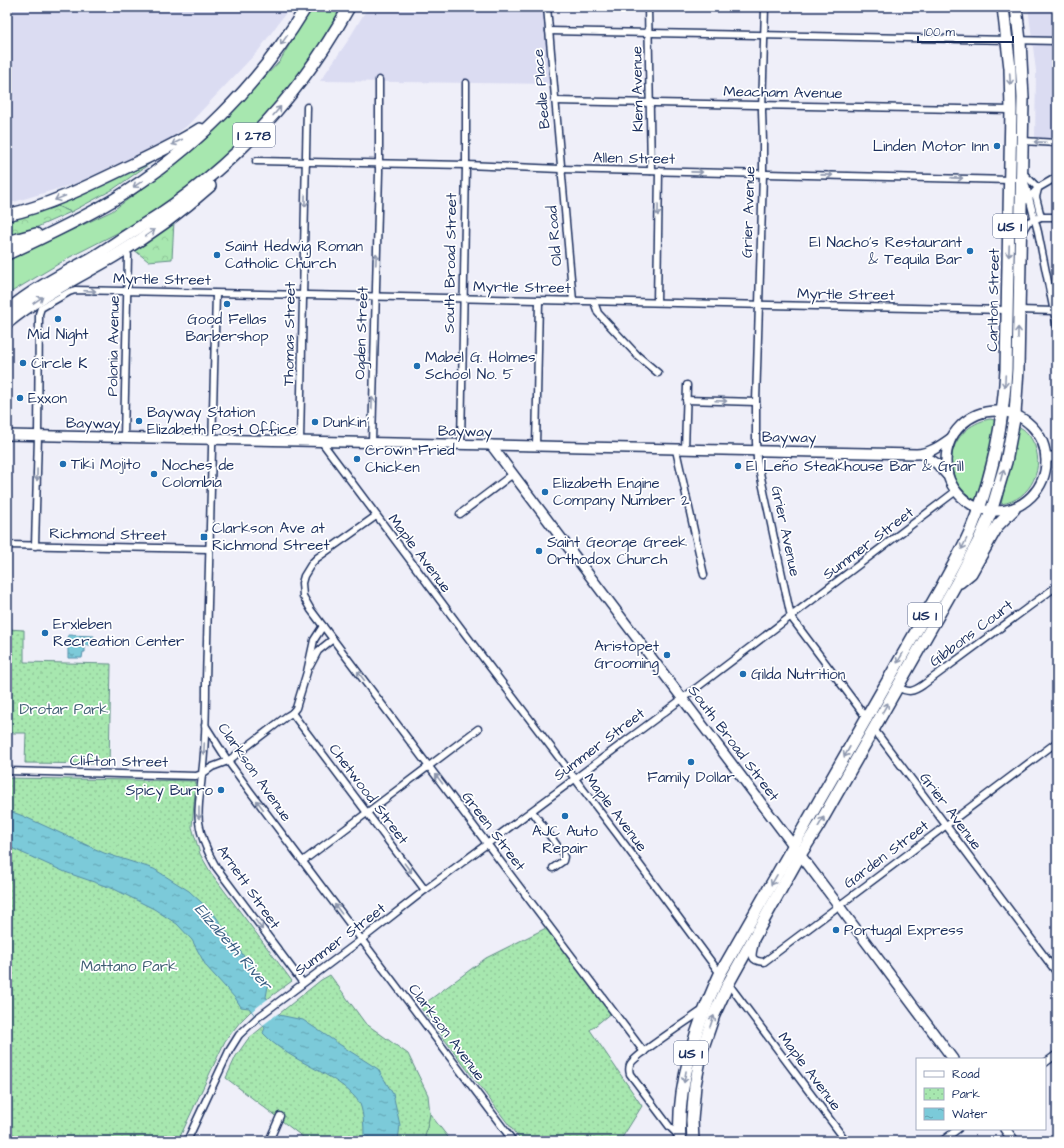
<svg xmlns="http://www.w3.org/2000/svg" width="1064" height="1148" viewBox="0 0 1064 1148" font-family="'Architects Daughter',sans-serif">
<defs>
<pattern id="forest-crowns" width="20" height="18" patternUnits="userSpaceOnUse"><rect width="20" height="18" fill="#a7e7af"/><path d="M2 6a3 3 0 1 1 6 0M12 15a3 3 0 1 1 6 0" fill="none" stroke="#8fc699"/></pattern>
<pattern id="park-dots" width="8" height="8" patternUnits="userSpaceOnUse"><rect width="8" height="8" fill="#a7e7af"/><path d="M2 2h.1M6 6h.1" fill="none" stroke="#8fc699" stroke-width="1.8" stroke-linecap="round"/></pattern>
<pattern id="water-ripples" width="26" height="14" patternUnits="userSpaceOnUse"><rect width="26" height="14" fill="#7bcad9"/><path d="M2 4q2-2 4 0t4 0M15 11q2-2 4 0t4 0" fill="none" stroke="#64a4b3"/></pattern>
</defs>
<rect width="100%" height="100%" fill="#efeff9"/>
<filter id="ink" filterUnits="userSpaceOnUse"><feTurbulence type="fractalNoise" baseFrequency=".025" numOctaves="2"/><feDisplacementMap in="SourceGraphic" scale="8" xChannelSelector="R" yChannelSelector="G"/><feConvolveMatrix kernelMatrix="1 2 1 2 8 2 1 2 1" color-interpolation-filters="sRGB"/></filter>
<g filter="url(#ink)">
<g fill="#dbdcf2">
<path d="M7 7H290L259 50 188 125 171 138 77 183 7 204Z"/>
<path d="M368 7H547L553 84 320 81 347 42Z"/>
<path d="M1028 7H1057V139H1035L1036 71Z"/>
</g>
<g fill="#a7e7af" stroke="#618b86">
<path d="M311 7H342L307 64 270 113 224 158 168 203 125 229 70 257 8 294 7 289V261L112 211 163 174 207 138 280 61Z"/>
<path d="M153 159 155 160 112 190 71 212 57 206 75 196Z"/>
<path d="M990 419 995 420C992 447 985 474 976 499L975 500C937 478 947 427 990 419Z"/>
<path d="M1019 427C1025 429 1029 435 1032 440 1047 466 1031 500 1001 504Z"/>
<path d="M430 1114 451 1141H424Z"/>
</g>
<g fill="url(#forest-crowns)" stroke="#618b86">
<path d="M57 206 71 212 26 232 7 235V219Z"/>
<path d="M174 221 172 259 148 261 133 249Z"/>
</g>
<g fill="url(#park-dots)" stroke="#618b86">
<path d="M7 629 24 630V662L111 664 109 764 25 763 26 733H7Z"/>
<path d="M7 778 196 781 192 827 200 854 211 873 292 981 251 1011 240 1022 225 1041 178 1141H7Z"/>
<path d="M548 927 612 1012 590 1030 642 1106 620 1141H521L420 1007 486 958Z"/>
<path d="M330 975 365 1023 408 1054 428 1095 430 1114 424 1141H308L226 1078 236 1056 248 1039 264 1026 321 980Z"/>
</g>
<g fill="url(#water-ripples)" stroke="#558ca8">
<path d="M68 635 94 636V645H83V647H85V652H83L82 658H68Z"/>
<path d="M7 810 23 816 104 853 154 869 189 891 214 914 243 955 265 980 268 986 266 997 279 1015 303 1020 348 1050 378 1069 393 1094 400 1125 398 1141H364C364 1130 364 1114 360 1104 356 1097 350 1092 343 1086 318 1067 284 1057 263 1033L265 1028 249 1008 241 1007 236 999 206 966 192 940 177 924 154 909 114 889 65 872 7 846Z"/>
</g>
<path fill="#efeff9" d="M269 998 280 1012 263 1025 252 1011Z"/>
<g fill="none" stroke-linecap="round" stroke-linejoin="round">
<g stroke="#1b2f5e" stroke-width="9">
<g id="street">
<path d="M547 7 573 301"/>
<path d="M648 7 651 171"/>
<path d="M765 7 762 111 763 142V174L756 402V442L757 459 791 617 868 720"/>
<path d="M549 31 1057 41"/>
<path d="M555 101 1011 110"/>
<path d="M1023 141 1057 143"/>
<path d="M256 161 466 165 560 169 1010 180"/>
<path d="M1022 172 1038 188"/>
<path d="M1025 182 1038 232 1057 327"/>
<path d="M1038 189 1036 197 1041 217"/>
<path d="M1027 200 1038 188 1057 177"/>
<path d="M1023 230 1028 222 1041 217H1057"/>
<path d="M216 294C212 423 209 552 206 681 206 712 206 743 202 774 201 790 197 806 199 822 201 839 208 853 216 867L303 983"/>
<path d="M594 302 598 313 638 356 658 373"/>
<path d="M657 302 659 171"/>
<path d="M1019 310 1054 311"/>
<path d="M686 400 756 402"/>
<path d="M124 438 128 255"/>
<path d="M300 441 307 107"/>
<path d="M321 441 487 663 617 834 721 975"/>
<path d="M372 442 379 172V80"/>
<path d="M461 444 466 165V83"/>
<path d="M536 446 539 301"/>
<path d="M676 450 704 575"/>
<path d="M685 450 687 385"/>
<path d="M460 514 513 474"/>
<path d="M376 516 317 558 312 563 304 576 302 583 303 596 311 610 323 626 644 1052"/>
<path d="M7 545 209 549"/>
<path d="M35 546 38 436 39 314 41 308 69 292 75 290 1007 310"/>
<path d="M310 666 318 651 333 639"/>
<path d="M897 687C909 693 913 692 923 685L1057 586"/>
<path d="M292 713 425 890"/>
<path d="M205 725 228 761 249 790 513 1141"/>
<path d="M873 728 1057 973"/>
<path d="M7 771 196 776 202 774 212 767 228 761 287 716 292 713 296 708 307 672 314 640 323 626"/>
<path d="M532 811 561 851 564 857 563 861 553 868"/>
<path d="M303 861 478 729"/>
<path d="M755 943C752 955 749 961 764 962L1057 742"/>
<path d="M727 982 846 1141"/>
<path d="M1045 1063 1057 1054"/>
<path d="M679 1136 669 1126 630 1074C629 1071 629 1068 630 1065 633 1056 692 1018 703 1010"/>
<path d="M187 1141 229 1051 239 1035 257 1018 361 940 425 890 662 714 956 491"/>
<path d="M269 1141 280 1116"/>
<path d="M942 1141 958 1129"/>
</g>
</g>
<g stroke="#1b2f5e" stroke-width="12">
<g id="secondary">
<circle cx="996" cy="461" r="50"/>
<path d="M7 435 916 454C929 454 940 446 950 439"/>
<path d="M491 445 839 906 953 1059"/>
<path d="M922 454 936 463 947 475"/>
<path d="M1046 457H1057"/>
<path d="M1005 1129 1014 1141"/>
</g>
</g>
<g stroke="#1b2f5e" stroke-width="14">
<g id="highway">
<path d="M7 215C47 206 84 188 121 170 148 157 175 145 200 129"/>
<path d="M7 242 36 234"/>
<path d="M7 254C44 237 80 220 115 199 193 151 259 85 306 7"/>
<path d="M7 311C33 289 63 274 92 258 108 248 124 237 140 227 228 172 299 97 349 7"/>
<path d="M7 323C39 296 77 278 113 257 148 236 180 213 210 186"/>
<path d="M960 582 971 573 998 525 1014 509"/>
<path d="M680 1141C676 1086 697 1023 720 974L942 586C952 567 964 547 972 527 993 476 1003 424 1006 370L1011 110 1010 68 1003 7"/>
<path d="M693 1141 692 1120 695 1085 702 1050 714 1015 728 984 800 855 819 825 956 584 979 540 991 512 1006 462 1015 414 1018 369 1023 98 1020 41 1016 7"/>
</g>
</g>
<use href="#street" stroke="#fff" stroke-width="6"/>
<use href="#secondary" stroke="#fff" stroke-width="9"/>
<use href="#highway" stroke="#fff" stroke-width="11"/>
</g>
<defs><path id="oneway-shaft" d="M-6 0H5M1.5-3L5.5 0L1.5 3" fill="none" stroke-width="1.6" stroke-linecap="round" stroke-linejoin="round"/></defs>
<g stroke="#8d97ae">
<use href="#oneway-shaft" transform="translate(284 40) rotate(125)"/>
<use href="#oneway-shaft" transform="translate(1010 79) rotate(87)"/>
<use href="#oneway-shaft" transform="translate(277 111) rotate(-50)"/>
<use href="#oneway-shaft" transform="translate(177 142) rotate(153)"/>
<use href="#oneway-shaft" transform="translate(1040 142) rotate(-178)"/>
<use href="#oneway-shaft" transform="translate(697 172) rotate(1)"/>
<use href="#oneway-shaft" transform="translate(827 175) rotate(1)"/>
<use href="#oneway-shaft" transform="translate(957 178) rotate(1)"/>
<use href="#oneway-shaft" transform="translate(138 184) rotate(146)"/>
<use href="#oneway-shaft" transform="translate(60 198) rotate(158)"/>
<use href="#oneway-shaft" transform="translate(305 201) rotate(91)"/>
<use href="#oneway-shaft" transform="translate(658 210) rotate(91)"/>
<use href="#oneway-shaft" transform="translate(150 233) rotate(-34)"/>
<use href="#oneway-shaft" transform="translate(1009 251) rotate(92)"/>
<use href="#oneway-shaft" transform="translate(376 259) rotate(-88)"/>
<use href="#oneway-shaft" transform="translate(90 291) rotate(2)"/>
<use href="#oneway-shaft" transform="translate(38 300) rotate(-34)"/>
<use href="#oneway-shaft" transform="translate(1018 333) rotate(-89)"/>
<use href="#oneway-shaft" transform="translate(1005 381) rotate(93)"/>
<use href="#oneway-shaft" transform="translate(721 401) rotate(2)"/>
<use href="#oneway-shaft" transform="translate(372 403) rotate(-88)"/>
<use href="#oneway-shaft" transform="translate(37 475) rotate(91)"/>
<use href="#oneway-shaft" transform="translate(1002 475) rotate(-75)"/>
<use href="#oneway-shaft" transform="translate(964 544) rotate(116)"/>
<use href="#oneway-shaft" transform="translate(900 658) rotate(120)"/>
<use href="#oneway-shaft" transform="translate(361 676) rotate(-127)"/>
<use href="#oneway-shaft" transform="translate(885 708) rotate(-60)"/>
<use href="#oneway-shaft" transform="translate(204 749) rotate(93)"/>
<use href="#oneway-shaft" transform="translate(847 752) rotate(119)"/>
<use href="#oneway-shaft" transform="translate(439 779) rotate(-127)"/>
<use href="#oneway-shaft" transform="translate(260 805) rotate(-127)"/>
<use href="#oneway-shaft" transform="translate(199 813) rotate(90)"/>
<use href="#oneway-shaft" transform="translate(821 822) rotate(-60)"/>
<use href="#oneway-shaft" transform="translate(408 868) rotate(53)"/>
<use href="#oneway-shaft" transform="translate(774 880) rotate(120)"/>
<use href="#oneway-shaft" transform="translate(338 909) rotate(-127)"/>
<use href="#oneway-shaft" transform="translate(259 925) rotate(53)"/>
<use href="#oneway-shaft" transform="translate(712 1021) rotate(-71)"/>
<use href="#oneway-shaft" transform="translate(685 1077) rotate(100)"/>
</g>
</g>
<g fill="#1f6fb2" stroke="#fff" stroke-width="1.5">
<circle cx="997" cy="146" r="4"/>
<circle cx="970" cy="251" r="4"/>
<circle cx="217" cy="255" r="4"/>
<circle cx="227" cy="304" r="4"/>
<circle cx="58" cy="319" r="4"/>
<circle cx="23" cy="363" r="4"/>
<circle cx="417" cy="366" r="4"/>
<circle cx="20" cy="398" r="4"/>
<circle cx="139" cy="421" r="4"/>
<circle cx="315" cy="422" r="4"/>
<circle cx="357" cy="459" r="4"/>
<circle cx="63" cy="464" r="4"/>
<circle cx="738" cy="466" r="4"/>
<circle cx="154" cy="474" r="4"/>
<circle cx="545" cy="492" r="4"/>
<rect x="200" y="533" width="8" height="8" rx="2"/>
<circle cx="539" cy="551" r="4"/>
<circle cx="45" cy="633" r="4"/>
<circle cx="667" cy="655" r="4"/>
<circle cx="743" cy="674" r="4"/>
<circle cx="691" cy="762" r="4"/>
<circle cx="221" cy="790" r="4"/>
<circle cx="565" cy="816" r="4"/>
<circle cx="836" cy="930" r="4"/>
</g>
<g text-anchor="middle" stroke-width="3.5" stroke-linejoin="round" paint-order="stroke">
<g fill="#fff" stroke="#5f6d8e" stroke-width="1">
<rect x="233" y="123" width="42" height="24" rx="3"/>
<rect x="993" y="214" width="34" height="24" rx="3"/>
<rect x="908" y="603" width="34" height="24" rx="3"/>
<rect x="674" y="1041" width="34" height="24" rx="3"/>
</g>
<g font-size="14" font-weight="bold" fill="#1b2f5e">
<text x="254" y="140">I 278</text>
<text x="1010" y="231">US 1</text>
<text x="925" y="620">US 1</text>
<text x="691" y="1058">US 1</text>
</g>
<g font-size="15" fill="#1b2f5e" stroke="#fff">
<text transform="translate(541 89) rotate(-95)" y="5">Bedle Place</text>
<text transform="translate(637 89) rotate(-91)" y="5">Klem Avenue</text>
<text transform="translate(783 92) rotate(1)" y="5">Meacham Avenue</text>
<text transform="translate(634 158) rotate(1)" y="5">Allen Street</text>
<text transform="translate(748 212) rotate(-88)" y="5">Grier Avenue</text>
<text transform="translate(554 236) rotate(-95)" y="5">Old Road</text>
<text transform="translate(450 263) rotate(-89)" y="5">South Broad Street</text>
<text transform="translate(162 279) rotate(1)" y="5">Myrtle Street</text>
<text transform="translate(522 287) rotate(1)" y="5">Myrtle Street</text>
<text transform="translate(846 294) rotate(1)" y="5">Myrtle Street</text>
<text transform="translate(993 300) rotate(-89)" y="5">Carlton Street</text>
<text transform="translate(361 333) rotate(-88)" y="5">Ogden Street</text>
<text transform="translate(289 334) rotate(-89)" y="5">Thomas Street</text>
<text transform="translate(113 346) rotate(-89)" y="5">Polonia Avenue</text>
<text transform="translate(93 423) rotate(1)" y="5">Bayway</text>
<text transform="translate(465 431) rotate(1)" y="5">Bayway</text>
<text transform="translate(789 437) rotate(1)" y="5">Bayway</text>
<text transform="translate(786 531) rotate(78)" y="5">Grier Avenue</text>
<text transform="translate(108 534) rotate(1)" y="5">Richmond Street</text>
<text transform="translate(868 543) rotate(-37)" y="5">Summer Street</text>
<text transform="translate(420 553) rotate(53)" y="5">Maple Avenue</text>
<text transform="translate(971 633) rotate(-37)" y="5">Gibbons Court</text>
<text transform="translate(734 743) rotate(53)" y="5">South Broad Street</text>
<text transform="translate(599 744) rotate(-37)" y="5">Summer Street</text>
<text transform="translate(119 761) rotate(1)" y="5">Clifton Street</text>
<text transform="translate(255 772) rotate(55)" y="5">Clarkson Avenue</text>
<text transform="translate(369 794) rotate(53)" y="5">Chetwood Street</text>
<text transform="translate(951 811) rotate(53)" y="5">Grier Avenue</text>
<text transform="translate(616 812) rotate(53)" y="5">Maple Avenue</text>
<text transform="translate(494 831) rotate(53)" y="5">Green Street</text>
<text transform="translate(886 854) rotate(-37)" y="5">Garden Street</text>
<text transform="translate(249 887) rotate(55)" y="5">Arnett Street</text>
<text transform="translate(340 939) rotate(-37)" y="5">Summer Street</text>
<text transform="translate(447 1032) rotate(53)" y="5">Clarkson Avenue</text>
<text transform="translate(810 1071) rotate(53)" y="5">Maple Avenue</text>
</g>
<g font-size="15" fill="#1b2f5e" stroke="#fff" text-anchor="start">
<text x="989" y="151" text-anchor="end">Linden Motor Inn</text>
<text x="962" y="247" text-anchor="end">El Nacho’s Restaurant<tspan x="962" dy="17">&amp; Tequila Bar</tspan></text>
<text x="225" y="251">Saint Hedwig Roman<tspan x="225" dy="17">Catholic Church</tspan></text>
<text x="227" y="324" text-anchor="middle">Good Fellas<tspan x="227" dy="17">Barbershop</tspan></text>
<text x="58" y="339" text-anchor="middle">Mid Night</text>
<text x="425" y="362">Mabel G. Holmes<tspan x="425" dy="17">School No. 5</tspan></text>
<text x="31" y="368">Circle K</text>
<text x="28" y="403">Exxon</text>
<text x="147" y="417">Bayway Station<tspan x="147" dy="17">Elizabeth Post Office</tspan></text>
<text x="323" y="427">Dunkin'</text>
<text x="365" y="455">Crown Fried<tspan x="365" dy="17">Chicken</tspan></text>
<text x="71" y="469">Tiki Mojito</text>
<text x="162" y="470">Noches de<tspan x="162" dy="17">Colombia</tspan></text>
<text x="746" y="471">El Leño Steakhouse Bar &amp; Grill</text>
<text x="553" y="488">Elizabeth Engine<tspan x="553" dy="17">Company Number 2</tspan></text>
<text x="212" y="533">Clarkson Ave at<tspan x="212" dy="17">Richmond Street</tspan></text>
<text x="547" y="547">Saint George Greek<tspan x="547" dy="17">Orthodox Church</tspan></text>
<text x="53" y="629">Erxleben<tspan x="53" dy="17">Recreation Center</tspan></text>
<text x="659" y="651" text-anchor="end">Aristopet<tspan x="659" dy="17">Grooming</tspan></text>
<text x="751" y="679">Gilda Nutrition</text>
<text x="691" y="782" text-anchor="middle">Family Dollar</text>
<text x="213" y="795" text-anchor="end">Spicy Burro</text>
<text x="565" y="836" text-anchor="middle">AJC Auto<tspan x="565" dy="17">Repair</tspan></text>
<text x="844" y="935">Portugal Express</text>
</g>
<g font-size="15" fill="#3e5d72" stroke="#fff">
<text x="64" y="714">Drotar Park</text>
<text x="129" y="971">Mattano Park</text>
</g>
<g font-size="16" font-style="italic" fill="#385e83" stroke="#fff">
<text transform="translate(234 946) rotate(49)" y="6">Elizabeth River</text>
</g>
</g>
<rect width="1064" height="1148" fill="none" stroke="#fff" stroke-width="24"/>
<rect x="12" y="12" width="1040" height="1124" fill="none" stroke="#1b2f5e" stroke-width="1.5" filter="url(#ink)"/>
<rect x="916" y="1058" width="130" height="72" fill="#ffffff" stroke="#a4acbf"/>
<rect x="924" y="1071" width="20" height="6" fill="#ffffff" stroke="#a4acbf"/>
<text x="952" y="1078" font-size="12" fill="#1b2f5e">Road</text>
<rect x="924" y="1088" width="20" height="12" fill="url(#park-dots)" stroke="#a4acbf"/>
<text x="952" y="1098" font-size="12" fill="#1b2f5e">Park</text>
<rect x="924" y="1108" width="20" height="12" fill="url(#water-ripples)" stroke="#a4acbf"/>
<text x="952" y="1118" font-size="12" fill="#1b2f5e">Water</text>
<path d="M918 36v6h95v-6" fill="none" stroke="#1b2f5e" stroke-width="2"/>
<text x="924" y="36" font-size="12" fill="#1b2f5e" stroke="#ffffff" stroke-width="3" paint-order="stroke">100 m</text>
</svg>
